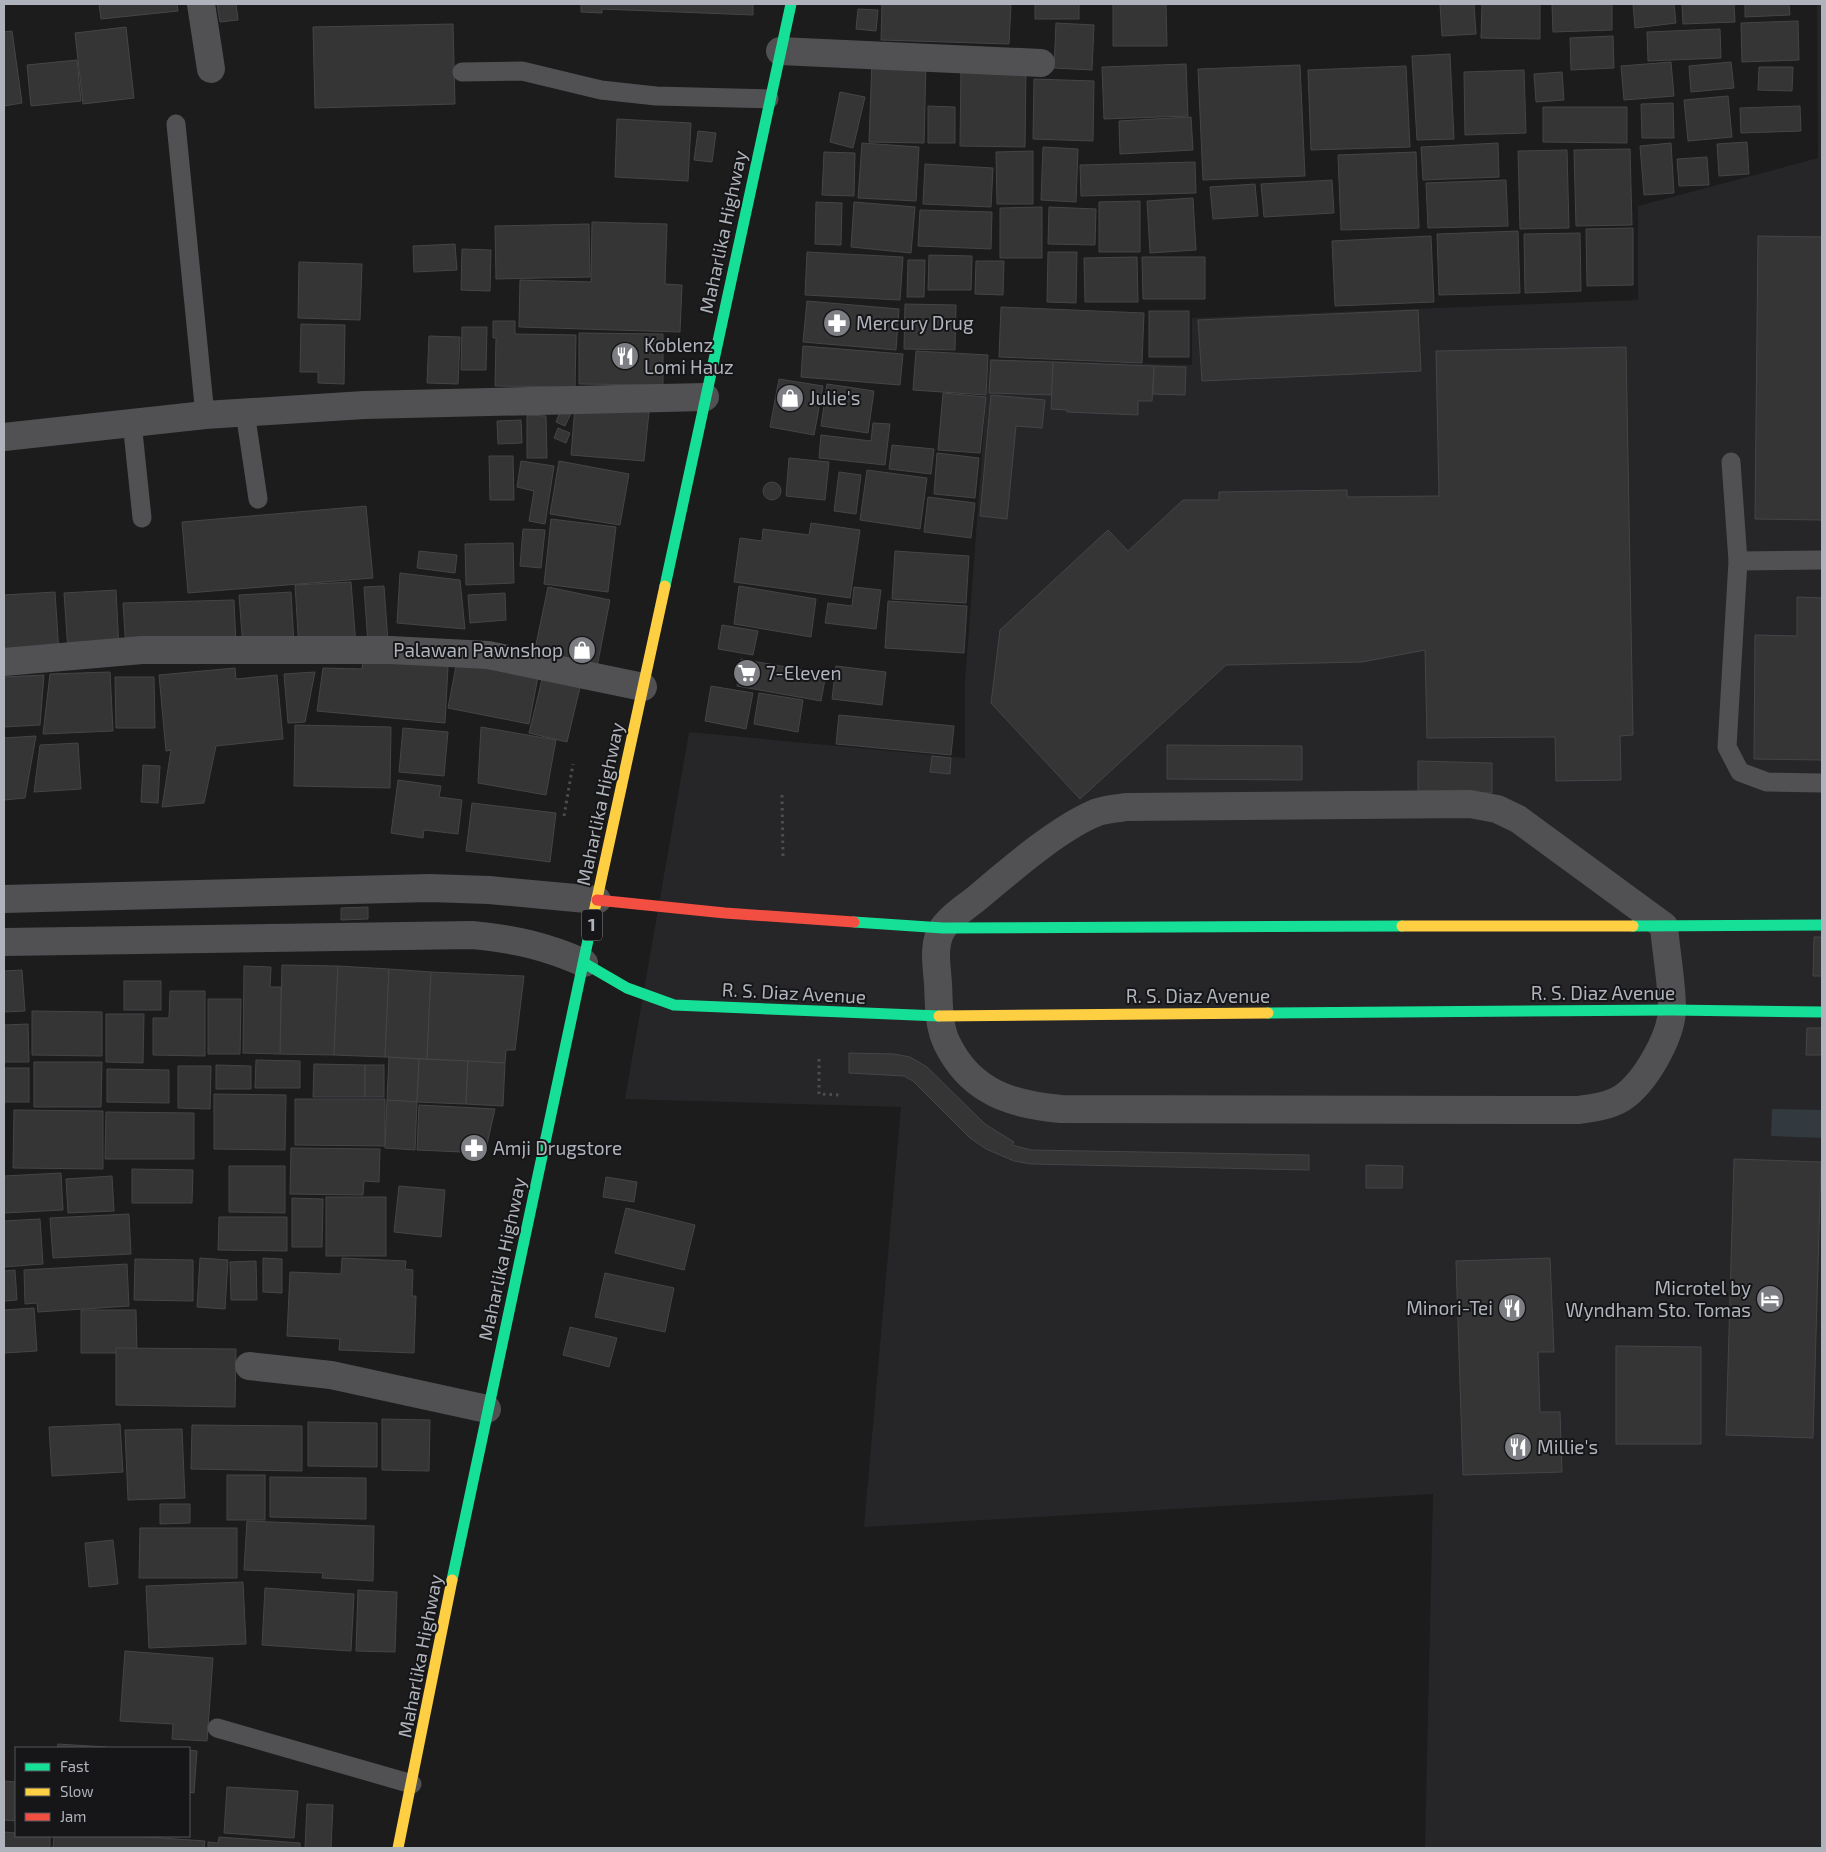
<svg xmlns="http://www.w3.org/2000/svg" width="1826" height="1852" viewBox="0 0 1826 1852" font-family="'Exo 2',sans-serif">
<rect width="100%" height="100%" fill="#1c1c1c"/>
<path fill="#262628" d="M1817 4H1822V1848H1425L1433 1494 864 1527 901 1107 625 1099 689 732 965 758V682L989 359 1192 365V318L1638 300V206L1818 158Z"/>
<path fill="#32393f" d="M1772 1109 1822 1110V1138L1771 1136Z"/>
<g fill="#353536" stroke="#454548">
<path d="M99 4H177L178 11 101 19Z"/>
<path d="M217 4H236L238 20 220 22Z"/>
<path d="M581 4H753V15L602 9V13L581 12Z"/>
<path d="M882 4H1011L1009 44 881 40Z"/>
<rect x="1035" y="4" width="44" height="15"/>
<path d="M1113 4H1166L1167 46H1113Z"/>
<path d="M1440 4H1474L1476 34 1442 36Z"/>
<path d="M1482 4H1540V39L1481 38Z"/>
<path d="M1552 4H1612V30L1553 32Z"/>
<path d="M1633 4H1674L1676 23 1635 28Z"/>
<path d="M1682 4H1734L1735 22 1683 24Z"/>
<path d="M1745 4H1789L1790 15 1745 17Z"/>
<path d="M858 9 878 10 876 31 856 29Z"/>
<path d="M1798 21 1799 60 1742 62 1741 23Z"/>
<path d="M1056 23 1094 25 1092 70 1054 68Z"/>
<path d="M453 24 455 104 315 108 313 27Z"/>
<path d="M126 27 134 98 83 104 75 33Z"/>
<path d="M1720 29 1721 58 1648 61 1647 32Z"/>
<path d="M12 31 22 103 4 106V32Z"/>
<path d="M1613 36 1614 68 1571 70 1570 38Z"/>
<path d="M1450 54 1454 139 1417 140 1412 56Z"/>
<path d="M77 60 81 101 31 106 27 65Z"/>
<path d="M872 60 926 62 924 143 869 142Z"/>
<path d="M1671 62 1674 96 1624 100 1621 66Z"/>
<path d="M1731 62 1734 88 1691 92 1689 66Z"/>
<path d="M1186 64 1188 116 1104 119 1102 67Z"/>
<path d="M1300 65 1305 176 1203 180 1198 69Z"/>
<path d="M961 66 1026 67 1025 147 960 146Z"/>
<path d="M1406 66 1410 147 1311 150 1308 70Z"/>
<path d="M1759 67H1793L1792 91 1758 90Z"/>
<path d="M1524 70 1526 133 1465 135 1464 72Z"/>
<path d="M1562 72 1564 100 1536 102 1534 74Z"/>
<path d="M1034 79 1094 81 1093 141 1033 139Z"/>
<path d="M840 92 865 97 853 148 830 142Z"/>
<path d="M1728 96 1732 137 1688 141 1684 100Z"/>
<path d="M1673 103 1674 138H1642L1641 104Z"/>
<path d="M928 106 955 107V143H928Z"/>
<path d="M1800 106 1801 131 1741 133 1740 108Z"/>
<path d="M1543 107H1627V143L1543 142Z"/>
<path d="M1191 117 1193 150 1120 154 1119 121Z"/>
<path d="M617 119 691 123 688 181 615 177Z"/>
<path d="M698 131 716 133 712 162 694 160Z"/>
<path d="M1747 142 1749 174 1719 176 1717 144Z"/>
<path d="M862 143 919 147 916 201 858 198Z"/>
<path d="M1498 143 1499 177 1423 180 1421 147Z"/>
<path d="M1671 143 1674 193 1644 195 1640 146Z"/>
<path d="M1043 147 1078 149 1076 202 1041 200Z"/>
<path d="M1630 149 1632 225 1576 226 1574 150Z"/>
<path d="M1567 150 1569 228 1520 229 1518 151Z"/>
<path d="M1033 151V204H997L996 152Z"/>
<path d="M824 152 855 153 854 196 822 195Z"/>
<path d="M1416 152 1419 228 1341 230 1338 155Z"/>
<path d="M1707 157 1709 185 1679 186 1677 159Z"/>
<path d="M1195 162 1196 193 1081 196 1080 165Z"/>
<path d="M925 164 993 168 991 207 923 204Z"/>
<path d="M1332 180 1334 213 1264 217 1261 184Z"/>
<path d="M1506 180 1508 226 1428 228 1426 183Z"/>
<path d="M1255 184 1258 216 1213 219 1210 187Z"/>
<path d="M1193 198 1196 250 1150 253 1147 201Z"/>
<path d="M1140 201V252H1099V202Z"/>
<path d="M816 202 842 203 841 245 815 244Z"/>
<path d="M854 202 915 207 911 253 851 247Z"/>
<path d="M1042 207V258H1000V208Z"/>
<path d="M1049 207 1096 209 1095 245 1048 244Z"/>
<path d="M920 210 992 212 991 249 918 246Z"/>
<path d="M592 222 667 224 665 284 682 285 680 332 519 327 520 280 591 282Z"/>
<path d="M589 224 590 277 496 279 495 226Z"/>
<path d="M1633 228V285L1587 286 1586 229Z"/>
<path d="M1518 231 1520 293 1439 295 1437 234Z"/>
<path d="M1580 233 1581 291 1525 293 1524 234Z"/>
<path d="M1431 236 1434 302 1335 306 1332 241Z"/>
<path d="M1758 236 1822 237V520L1755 519Z"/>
<path d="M455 244 457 270 414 272 413 246Z"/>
<path d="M462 249 491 250 490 291 461 290Z"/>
<path d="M807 252 903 257 900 300 805 295Z"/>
<path d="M1048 252H1077L1076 303 1047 302Z"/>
<path d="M929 255 972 256 971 290H928Z"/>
<path d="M1137 257 1138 302H1085L1084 258Z"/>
<path d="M1142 257H1205V299H1143Z"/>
<path d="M908 260H925L924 297H907Z"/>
<path d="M976 261H1004L1003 295 975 294Z"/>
<path d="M299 262 362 264 360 320 298 318Z"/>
<path d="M807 301 899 309 896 350 803 342Z"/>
<path d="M905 304 956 305 955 350 904 349Z"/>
<path d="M1001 307 1144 313 1142 363 999 357Z"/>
<path d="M1418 310 1421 371 1202 381 1198 320Z"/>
<rect x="1149" y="311" width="40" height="46"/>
<path d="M493 321H515V334L576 335 575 387 495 386 496 338H493Z"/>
<path d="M301 324 345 325 344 384 318 383V372H300Z"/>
<path d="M462 327H487L486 370H461Z"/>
<path d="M579 333 663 334V385L579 384Z"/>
<path d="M429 336 460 337 458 384 427 383Z"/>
<path d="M803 346 903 354 900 385 801 377Z"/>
<path d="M1626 347 1633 735 1620 736 1621 780 1556 781 1555 737 1427 738 1425 650 1362 662 1226 665 1080 799 991 703 1000 630 1108 530 1128 551 1183 500H1219V492L1347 490V497L1439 496 1436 351Z"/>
<path d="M916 351 988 355 986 395 913 390Z"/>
<path d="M991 360 1053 362 1052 395 989 393Z"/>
<path d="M1053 362 1154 366 1152 401H1138V415L1067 412V410L1051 409Z"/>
<path d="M1154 366 1186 367 1185 395 1153 394Z"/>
<path d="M779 379 823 386 814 435 770 427Z"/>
<path d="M827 384 874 391 868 433 821 426Z"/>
<path d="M943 393 986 397 980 453 938 450Z"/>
<path d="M991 395 1045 400 1042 428 1016 426 1007 519 980 516Z"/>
<path d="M575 406 649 412 644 461 571 455Z"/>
<path d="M562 407 572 411 565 426 556 422Z"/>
<path d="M527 415 546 416 547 458H527Z"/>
<path d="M521 420 522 443 498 444 497 421Z"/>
<path d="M873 423 890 424 885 465 819 458 821 435 871 441Z"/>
<path d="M558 428 570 433 566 443 554 438Z"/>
<path d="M892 445 934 449 931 474 889 469Z"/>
<path d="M937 453 979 458 975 498 934 494Z"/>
<path d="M489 456H513L514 500H490Z"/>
<path d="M789 458 829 462 825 500 786 496Z"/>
<path d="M521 461 554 466 545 524 529 521 534 491 517 487Z"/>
<path d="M559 461 629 474 620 525 550 514Z"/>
<path d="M867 470 927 478 920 529 860 520Z"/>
<path d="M839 472 861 475 856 514 834 511Z"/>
<circle cx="772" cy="491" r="9"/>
<path d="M928 497 975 503 971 538 924 532Z"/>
<path d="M366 506 373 578 188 593 182 522Z"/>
<path d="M551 519 616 527 608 592 544 584Z"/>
<path d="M811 523 860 530 850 598 734 582 740 538 762 541 763 529 809 535Z"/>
<path d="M523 529 545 530 541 568 520 566Z"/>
<path d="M513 543 514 583 466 585 465 544Z"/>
<path d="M419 551 457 555 455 573 417 568Z"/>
<path d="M895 551 969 556 966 603 892 599Z"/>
<path d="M400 573 460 580 465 629 397 623Z"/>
<path d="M351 582 356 646 299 649 295 585Z"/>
<path d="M384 586 388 642 368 644 364 587Z"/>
<path d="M739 586 816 599 811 637 734 624Z"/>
<path d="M548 587 610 600 597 667 534 654Z"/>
<path d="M854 587 881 590 876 629 825 623 828 603 852 606Z"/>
<path d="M116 590 119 649 68 651 64 593Z"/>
<path d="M55 592 59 653 4 657V595Z"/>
<path d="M291 592 294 645 243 648 239 595Z"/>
<path d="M505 593 506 620 470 623 468 595Z"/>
<path d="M1797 597 1822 598V760L1754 759 1755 635 1797 636Z"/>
<path d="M234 600 236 645 126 649 123 603Z"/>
<path d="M888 601 967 606 964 653 885 648Z"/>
<path d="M722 625 758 631 753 655 718 649Z"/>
<path d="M364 655 448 666 445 723 317 711 323 668 362 669Z"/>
<path d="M741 659 826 674 821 701 737 686Z"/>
<path d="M457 661 538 677 529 724 448 708Z"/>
<path d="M836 666 886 672 882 705 832 699Z"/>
<path d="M235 668 236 679 277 675 283 739 216 746 204 803 162 807 171 750 166 751 159 675Z"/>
<path d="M544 671 582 679 567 742 529 733Z"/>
<path d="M110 672 113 731 43 734 50 674Z"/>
<path d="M315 672 305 722 288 723 284 674Z"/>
<path d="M44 675 40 725 4 727V677Z"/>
<path d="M115 677H154L155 728H116Z"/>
<path d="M711 686 753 693 746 729 705 721Z"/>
<path d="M759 693 803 700 798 732 754 724Z"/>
<path d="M839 715 954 726 951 755 836 744Z"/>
<path d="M295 725 391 727 390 788 294 786Z"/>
<path d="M481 727 556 740 546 795 478 783Z"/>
<path d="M403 728 448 732 444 776 399 772Z"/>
<path d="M36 736 25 798 4 800V738Z"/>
<path d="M78 743 81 789 34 792 40 745Z"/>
<path d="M1167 745 1302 746V780L1167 779Z"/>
<path d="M932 756 951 758 950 774 930 772Z"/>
<path d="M1418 761 1492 763V793L1418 791Z"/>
<path d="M143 765 160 766 158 803 141 802Z"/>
<path d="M398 780 441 786 439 797 462 800 458 834 424 830 423 838 391 833Z"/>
<path d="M472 803 556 813 550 862 466 851Z"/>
<path d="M368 907V919L341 920V908Z"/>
<path d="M1814 937H1822V976H1813Z"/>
<path d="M282 965 338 966 334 1055 280 1054Z"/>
<path d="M244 966 271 967 270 987H281L280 1054 243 1053Z"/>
<path d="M338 966 389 969 385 1057 334 1055Z"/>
<path d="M389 969 431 972 427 1059 385 1057Z"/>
<path d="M22 970 25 1011 4 1012V971Z"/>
<path d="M431 972 524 976 515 1050H506L505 1063 427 1059Z"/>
<rect x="124" y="981" width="37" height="29"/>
<path d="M170 991H205V1056L153 1055V1018H169Z"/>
<path d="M208 999H241L240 1054H208Z"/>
<path d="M32 1011 102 1012V1056L32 1055Z"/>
<path d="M106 1014H144L143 1063 106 1062Z"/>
<path d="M28 1024 29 1062H4V1025Z"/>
<path d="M1807 1028H1822V1055H1806Z"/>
<path d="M849 1053 894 1054 910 1057 927 1067 985 1124 1014 1142 1012 1145 1031 1150 1309 1155V1170L1031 1164 1014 1161 986 1149 970 1138 913 1081 904 1076 849 1073Z"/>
<path d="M389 1057 419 1059 417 1102 387 1100Z"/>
<path d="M419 1059 468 1061 466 1104 417 1102Z"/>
<path d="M256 1060 300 1061V1088H255Z"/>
<path d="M468 1061 505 1063 503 1106 466 1104Z"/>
<path d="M34 1062H102L101 1107H34Z"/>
<path d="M314 1064 365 1065V1097H313Z"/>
<path d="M216 1065 251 1066V1089H216Z"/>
<rect x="365" y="1065" width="19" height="32"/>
<path d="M178 1066H211L210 1109 178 1108Z"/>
<rect x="4" y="1068" width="25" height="34"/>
<path d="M107 1069 169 1070V1103L107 1102Z"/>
<path d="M214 1094 286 1095 285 1150 214 1149Z"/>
<path d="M295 1099H385V1146L295 1145Z"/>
<path d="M387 1100 417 1102 415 1150 385 1148Z"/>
<path d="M419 1105 495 1109 485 1153 417 1150Z"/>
<path d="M14 1110 103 1111V1169L13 1168Z"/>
<path d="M106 1112 194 1113V1159H105Z"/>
<path d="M291 1148 380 1149 379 1182 364 1181 363 1195 290 1194Z"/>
<path d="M1734 1159 1821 1162 1813 1438 1726 1435Z"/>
<path d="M1366 1165 1403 1166 1402 1188H1366Z"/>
<path d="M229 1166H285V1213L229 1212Z"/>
<path d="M132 1169 193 1170 192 1203H132Z"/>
<path d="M61 1173 63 1210 4 1213V1176Z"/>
<path d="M112 1176 114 1211 68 1213 66 1179Z"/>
<path d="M606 1177 637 1182 634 1202 603 1197Z"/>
<path d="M399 1186 445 1190 441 1237 394 1232Z"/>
<rect x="326" y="1197" width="60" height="59"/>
<path d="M292 1198 323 1199 322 1247H292Z"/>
<path d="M626 1208 695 1225 684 1270 615 1253Z"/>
<path d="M129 1214 131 1254 53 1258 50 1218Z"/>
<path d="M219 1217H287V1251L218 1250Z"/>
<path d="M40 1219 43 1264 4 1267V1221Z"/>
<path d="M200 1258 228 1260 225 1309 197 1307Z"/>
<path d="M263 1258 282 1259V1293L263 1292Z"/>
<path d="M342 1258 406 1261 405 1269 413 1270 412 1296H416L414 1353 339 1350 340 1339 287 1336 290 1272 341 1274Z"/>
<path d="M1550 1258 1554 1352H1538L1540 1412H1560L1562 1472 1463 1475 1456 1261Z"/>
<path d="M135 1259 193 1260V1301L134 1300Z"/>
<path d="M256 1261 257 1300H231L230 1262Z"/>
<path d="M127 1264 129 1306 38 1312 37 1303 25 1304 24 1270Z"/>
<path d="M15 1270 17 1300 4 1301V1271Z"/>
<path d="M605 1273 674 1288 665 1332 595 1317Z"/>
<path d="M34 1308 37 1351 4 1353V1310Z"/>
<path d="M81 1310H136L137 1353H81Z"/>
<path d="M570 1327 617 1338 609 1367 563 1355Z"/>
<path d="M1616 1346 1701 1347V1444H1616Z"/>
<path d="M116 1348 236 1349 235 1407 116 1405Z"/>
<path d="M382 1419 430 1420 429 1471 382 1470Z"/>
<path d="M308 1422 377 1423V1467L308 1466Z"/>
<path d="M120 1424 123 1472 52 1476 49 1427Z"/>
<path d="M192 1425 302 1426V1471L191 1469Z"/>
<path d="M182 1429 185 1498 128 1500 125 1430Z"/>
<rect x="227" y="1475" width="38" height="45"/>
<path d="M270 1477 366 1478V1519L270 1517Z"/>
<path d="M160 1504H190V1523L160 1524Z"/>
<path d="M247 1521 374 1526 373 1581 322 1578 323 1573 244 1570Z"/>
<path d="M140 1528H237V1578H139Z"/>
<path d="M113 1540 118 1584 89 1587 85 1543Z"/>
<path d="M243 1582 246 1644 149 1648 146 1586Z"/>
<path d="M265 1588 354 1594 351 1651 262 1645Z"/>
<path d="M358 1590 397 1592 395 1652 356 1651Z"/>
<path d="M125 1651 213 1658 207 1741 172 1739 173 1724 120 1721Z"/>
<path d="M58 1744 106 1747V1748H57Z"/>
<path d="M189 1750 197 1751 194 1793 189 1792Z"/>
<path d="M4 1781 16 1782V1821L4 1820Z"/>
<path d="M227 1787 298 1791 294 1838 224 1833Z"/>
<path d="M307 1804 333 1805 331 1848H305Z"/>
<path d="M4 1832 16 1833V1836H50V1848H4Z"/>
<path d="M54 1836H133L205 1841 204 1848H53Z"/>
<path d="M219 1837 300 1843V1848H208V1842L218 1843Z"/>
</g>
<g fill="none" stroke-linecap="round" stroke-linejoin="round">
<g stroke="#4c4d4f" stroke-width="3" stroke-dasharray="2.5 4" stroke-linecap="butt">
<path d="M782 795 783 857"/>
<path d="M564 816 573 764"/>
<path d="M819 1059V1094L840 1095"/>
</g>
<g stroke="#515154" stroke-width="19">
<path d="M462 72 522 71 601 90 656 96 769 99"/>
<path d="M176 124 205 415"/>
<path d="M245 412 258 499"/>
<path d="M132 422 142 518"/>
<path d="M1731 462 1738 561 1727 747 1740 772 1767 782 1822 783"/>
<path d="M1738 561 1822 560"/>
<path d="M217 1728 412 1784"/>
</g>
<g stroke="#515154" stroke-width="28">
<path d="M201 4 211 69"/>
<path d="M780 51 1041 63"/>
<path d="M4 437 205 415 364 405 705 397"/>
<path d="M4 662 142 650H390L488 655 643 687"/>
<path d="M1470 804 1497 809 1518 819 1664 926C1666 953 1672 982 1672 1010 1671 1037 1645 1083 1622 1098 1609 1106 1593 1108 1578 1110L1061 1109C1019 1105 981 1096 956 1059 950 1050 944 1040 942 1029 938 1014 939 999 938 984 937 966 932 944 943 928 951 916 966 907 977 898 1008 872 1056 830 1093 814 1103 809 1116 809 1126 807Z"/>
<path d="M4 899 430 888 489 890 597 900"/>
<path d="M4 942 472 935C514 939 546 946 584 963"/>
<path d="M249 1366 331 1375 487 1409"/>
</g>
<g stroke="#16e098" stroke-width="11">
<path d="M665 586 791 4"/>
<path d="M854 922 943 928 1402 926"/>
<path d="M1633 926 1822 925"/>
<path d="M584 963 627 988 674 1005 939 1016"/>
<path d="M1268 1013 1672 1010 1822 1012"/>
<path d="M452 1580 591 926"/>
</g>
<g stroke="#ffcf43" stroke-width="11">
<path d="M591 926 665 586"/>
<path d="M1402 926H1633"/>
<path d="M939 1016 1268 1013"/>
<path d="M398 1848 452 1580"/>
</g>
<path stroke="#f24e42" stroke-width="11" d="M597 900 725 913 854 922"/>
</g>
<defs>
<g id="pharmacy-disc" transform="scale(1.4375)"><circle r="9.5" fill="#7c7e83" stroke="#161618"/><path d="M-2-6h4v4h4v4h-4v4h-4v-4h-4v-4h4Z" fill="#fff"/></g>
<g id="restaurant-disc" transform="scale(1.4375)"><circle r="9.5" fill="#7c7e83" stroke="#161618"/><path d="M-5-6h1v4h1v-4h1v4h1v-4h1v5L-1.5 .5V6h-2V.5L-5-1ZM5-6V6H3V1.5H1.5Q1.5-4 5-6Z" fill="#fff"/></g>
<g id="shop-disc" transform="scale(1.4375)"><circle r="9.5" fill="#7c7e83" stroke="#161618"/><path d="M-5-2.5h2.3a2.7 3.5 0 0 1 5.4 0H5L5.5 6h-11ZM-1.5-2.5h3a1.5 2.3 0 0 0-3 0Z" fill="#fff"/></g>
<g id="supermarket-disc" transform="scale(1.4375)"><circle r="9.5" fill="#7c7e83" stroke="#161618"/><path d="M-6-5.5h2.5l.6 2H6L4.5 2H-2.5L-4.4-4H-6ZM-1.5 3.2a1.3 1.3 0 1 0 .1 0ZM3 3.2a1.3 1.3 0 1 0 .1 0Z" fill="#fff"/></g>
<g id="hotel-disc" transform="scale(1.4375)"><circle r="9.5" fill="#7c7e83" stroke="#161618"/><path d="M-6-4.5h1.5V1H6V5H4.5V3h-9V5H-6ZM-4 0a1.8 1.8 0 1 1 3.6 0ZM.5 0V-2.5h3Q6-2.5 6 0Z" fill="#fff"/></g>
</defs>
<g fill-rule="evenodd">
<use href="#pharmacy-disc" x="837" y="323"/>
<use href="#restaurant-disc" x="625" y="356"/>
<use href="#shop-disc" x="790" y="398"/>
<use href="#shop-disc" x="582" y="650"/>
<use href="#supermarket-disc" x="747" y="673"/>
<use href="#pharmacy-disc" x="474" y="1148"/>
<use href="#hotel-disc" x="1770" y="1299"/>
<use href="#restaurant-disc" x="1512" y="1308"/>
<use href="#restaurant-disc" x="1518" y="1447"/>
</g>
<g text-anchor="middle" stroke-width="4" stroke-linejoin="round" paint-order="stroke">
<rect fill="#161618" stroke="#81848a" stroke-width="1" x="582" y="909.5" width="20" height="31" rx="4"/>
<g font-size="18" font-weight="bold" fill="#afb3bb">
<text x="592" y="931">1</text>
</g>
<g font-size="19" fill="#afb3bb" stroke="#161618">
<text transform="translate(723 232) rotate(-78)" y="7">Maharlika Highway</text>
<text transform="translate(600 804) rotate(-78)" y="7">Maharlika Highway</text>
<text transform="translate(794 993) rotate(3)" y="7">R. S. Diaz Avenue</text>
<text x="1603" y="1000">R. S. Diaz Avenue</text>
<text x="1198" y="1003">R. S. Diaz Avenue</text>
<text transform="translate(502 1259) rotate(-78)" y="7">Maharlika Highway</text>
<text transform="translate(420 1656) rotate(-79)" y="7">Maharlika Highway</text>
</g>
<g font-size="19" fill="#afb3bb" stroke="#161618" text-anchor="start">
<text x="856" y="330">Mercury Drug</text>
<text x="644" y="352">Koblenz<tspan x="644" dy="22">Lomi Hauz</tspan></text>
<text x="809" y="405">Julie's</text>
<text x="563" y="657" text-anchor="end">Palawan Pawnshop</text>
<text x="766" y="680">7-Eleven</text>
<text x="493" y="1155">Amji Drugstore</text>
<text x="1751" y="1295" text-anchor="end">Microtel by<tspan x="1751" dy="22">Wyndham Sto. Tomas</tspan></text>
<text x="1493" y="1315" text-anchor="end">Minori-Tei</text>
<text x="1537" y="1454">Millie's</text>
</g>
</g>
<rect width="1826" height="1852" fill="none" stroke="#afb3bb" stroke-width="10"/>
<rect x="15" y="1747" width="175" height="90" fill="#161618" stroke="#535559"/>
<rect x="25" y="1763" width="25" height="8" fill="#16e098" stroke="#535559"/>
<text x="60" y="1772" font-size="15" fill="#afb3bb">Fast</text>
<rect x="25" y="1788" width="25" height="8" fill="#ffcf43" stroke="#535559"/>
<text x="60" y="1797" font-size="15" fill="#afb3bb">Slow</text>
<rect x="25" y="1813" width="25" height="8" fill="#f24e42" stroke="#535559"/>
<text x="60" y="1822" font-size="15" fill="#afb3bb">Jam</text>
</svg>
